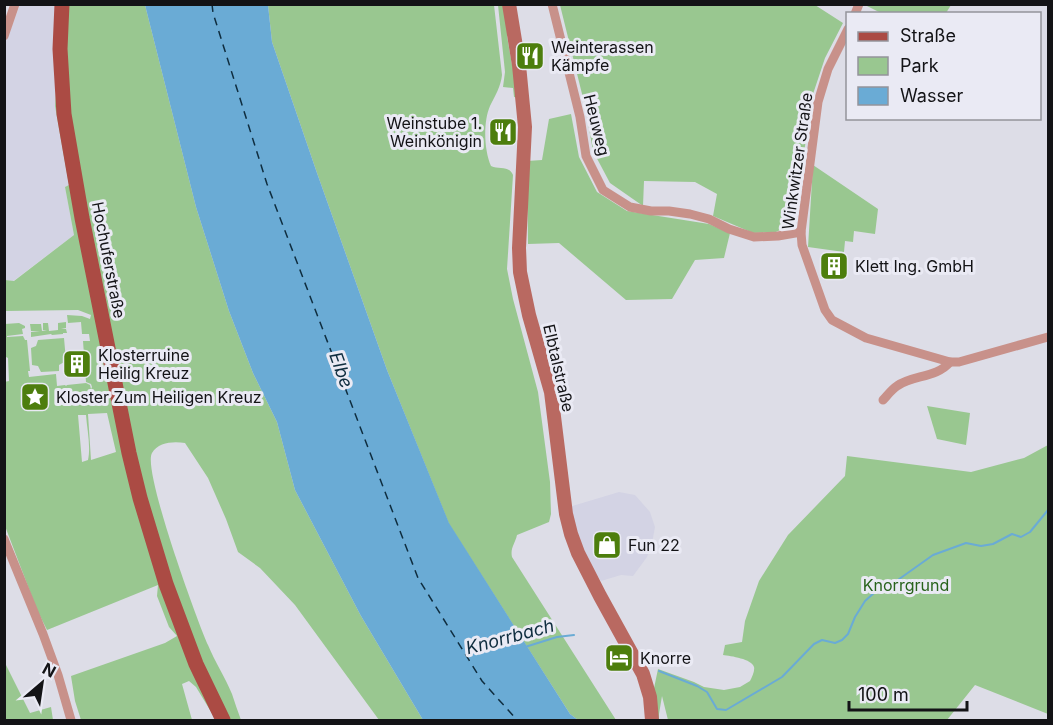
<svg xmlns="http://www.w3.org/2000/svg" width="1053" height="725" viewBox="0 0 1053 725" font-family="Inter,sans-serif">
<rect width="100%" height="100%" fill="#dddde7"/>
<g fill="#d3d3e4">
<path d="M20 5H56L55 106 70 186 65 187 74 235 13 281 5 280V44Z"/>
<path d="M619 492 635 495 650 512 655 527 652 543 647 557 633 576 621 575 601 581 592 568 576 535 569 507Z"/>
</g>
<g fill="#99c790" fill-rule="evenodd">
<path d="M63 5H145L196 207 229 311 253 373 277 422 295 490 361 616 423 720H379L295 605 260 568 238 552 226 519 208 478 185 443C174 441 158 442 152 453 142 470 197 620 208 645 215 662 225 677 232 694 235 703 238 712 241 720H216L196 687 189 681 182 684 192 720H81L75 701 71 676 165 643 177 636 169 627 157 596 158 585 47 630 37 610 5 526 4 382 9 381 8 358 6 357 5 347V324L19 323 25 326V328L22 329 23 334 7 336V337L23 336 25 340H27L30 371H28L29 377 56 374 57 386 65 385 66 386 67 385 86 383 90 385 91 389 88 392H77V395L81 398 78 403 60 404V405L79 404 82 398 79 394H89L92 387 91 384 86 382 83 341H90L89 334H82L81 322 68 323 67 315 82 316 90 319 91 315 78 310 5 311V280L14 281 74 235 65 187 69 185 55 106ZM107 413 116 452 91 460 88 414ZM78 415H86C87 429 91 446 88 460L82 462Z"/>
<path d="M268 5H494L502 75C501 86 495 96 490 106 483 122 484 150 491 166 499 170 509 165 513 175L507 269 513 299 538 392 550 482 551 514 549 522 517 535C515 544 510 548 512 557L616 720H578L570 714 449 524 387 370 317 173 272 42Z"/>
<path d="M498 5H506L508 25 507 36 512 65H516L520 98 514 97 513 88 503 87 505 72Z"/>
<path d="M560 5H815L843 23 825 58 812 97 794 223 776 232 753 233 713 216 717 194 695 182 644 181 643 206 610 183 593 151 585 106Z"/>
<path d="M865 5 951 4V5L946 13H881Z"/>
<path d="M571 114 579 157 597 192 627 211 709 224 730 233 724 258 695 260 672 299 626 300 559 243 528 244 527 161 542 160 549 119Z"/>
<path d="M813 165 878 209 875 234 854 231 853 242 845 241 844 252 808 247Z"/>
<path d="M66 322V328L61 329H66L67 333H63V334L52 335 51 334 31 337V332L40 331H31L30 324H41L42 331 47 330H43V323H48L49 331 58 330V323Z"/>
<path d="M64 338 66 361 59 365V371L41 372 38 366 32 365 31 348 36 346 38 340Z"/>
<path d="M927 406 970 413 966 445 937 439Z"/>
<path d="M1048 445V714L975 685 947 720H668L662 696 659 714V720H657L653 693 658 669 694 682 704 687 724 690 740 687 750 681C752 677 755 671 754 667 752 659 731 656 723 655L725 645 742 642 745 621 759 581 788 535 845 476 847 456 971 472 1024 458Z"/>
<path d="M5 663 30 713 51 707 53 720H5Z"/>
</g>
<path fill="#6aabd5" d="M145 5H268L272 42 317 173 387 370 449 523 570 714 578 720H423L361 616 295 490 277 422 253 373 229 311 196 207Z"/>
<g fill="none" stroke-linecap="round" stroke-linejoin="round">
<g stroke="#6aabd5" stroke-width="2">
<path d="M525 647 557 637 574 635"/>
<path d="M659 671 697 686 707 692 717 709 726 710 782 677 814 644 822 640 835 643 842 640 848 634 855 617 865 601 884 584 895 582 933 555 966 543 981 546 993 544 1012 534 1021 537 1030 532 1048 510"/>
</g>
<path stroke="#0f2d3f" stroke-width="1.5" stroke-dasharray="8 6" stroke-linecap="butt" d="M212 4 213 13 267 184 418 578 482 681 517 720"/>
<g stroke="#c8918a" stroke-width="9">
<path d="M552 4 580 117 586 156 603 190 630 207 651 211H669L690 214 709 219 729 229 754 237 778 236 801 232"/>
<path d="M855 14 859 4"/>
<path d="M848 29 828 69 818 102 801 232 802 245 825 310 832 320 866 338 950 362H959L1048 337"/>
<path d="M4 36 15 4"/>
<path d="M883 400C887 396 891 390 897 386 912 375 937 378 950 362"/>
<path d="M4 539 43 634 58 675 71 720"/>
</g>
<path stroke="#b96961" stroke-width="14" d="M509 4 519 65 525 127 519 248 520 272 529 315 551 392 566 514 571 534 578 553 600 596 643 674 650 697 652 720"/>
<path stroke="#ab4b44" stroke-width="15" d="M62 4 60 49 64 114 82 218 129 453 140 498 166 584 196 664 223 720"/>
</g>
<defs>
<g id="restaurant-square" transform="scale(1.5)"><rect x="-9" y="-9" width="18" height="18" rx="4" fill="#4d7e0d" stroke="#eaeaf4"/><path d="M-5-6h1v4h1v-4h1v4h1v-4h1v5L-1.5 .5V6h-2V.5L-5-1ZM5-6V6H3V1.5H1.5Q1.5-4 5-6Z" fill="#fff"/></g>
<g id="building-square" transform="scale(1.5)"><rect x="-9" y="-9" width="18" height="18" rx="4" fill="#4d7e0d" stroke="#eaeaf4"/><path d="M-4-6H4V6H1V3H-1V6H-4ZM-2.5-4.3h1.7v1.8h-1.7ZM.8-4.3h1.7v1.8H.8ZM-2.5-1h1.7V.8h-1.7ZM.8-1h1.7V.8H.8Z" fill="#fff"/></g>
<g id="sight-square" transform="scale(1.5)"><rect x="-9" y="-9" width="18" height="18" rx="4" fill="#4d7e0d" stroke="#eaeaf4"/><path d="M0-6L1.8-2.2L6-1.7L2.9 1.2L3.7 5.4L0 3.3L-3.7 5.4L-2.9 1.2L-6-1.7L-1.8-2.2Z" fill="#fff"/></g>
<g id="shop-square" transform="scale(1.5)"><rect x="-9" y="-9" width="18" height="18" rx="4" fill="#4d7e0d" stroke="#eaeaf4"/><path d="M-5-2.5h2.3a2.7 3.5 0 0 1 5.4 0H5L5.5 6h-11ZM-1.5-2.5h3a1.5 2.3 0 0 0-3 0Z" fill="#fff"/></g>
<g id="hotel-square" transform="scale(1.5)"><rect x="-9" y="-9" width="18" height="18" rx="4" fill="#4d7e0d" stroke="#eaeaf4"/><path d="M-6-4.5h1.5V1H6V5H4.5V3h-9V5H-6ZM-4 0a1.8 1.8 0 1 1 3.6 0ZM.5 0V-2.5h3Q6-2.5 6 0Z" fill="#fff"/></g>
</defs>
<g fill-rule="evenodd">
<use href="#restaurant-square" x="530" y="56"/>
<use href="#restaurant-square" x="503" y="132"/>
<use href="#building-square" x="834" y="266"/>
<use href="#building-square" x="77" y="364"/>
<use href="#sight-square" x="35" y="397"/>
<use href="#shop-square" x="607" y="545"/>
<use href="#hotel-square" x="619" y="658"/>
</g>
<g text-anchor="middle" stroke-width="6" stroke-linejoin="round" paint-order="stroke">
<g font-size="16" fill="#131316" stroke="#eaeaf4" text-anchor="start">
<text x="551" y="53">Weinterassen<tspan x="551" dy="18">Kämpfe</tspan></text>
<text x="482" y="129" text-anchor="end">Weinstube 1.<tspan x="482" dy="18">Weinkönigin</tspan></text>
<text x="855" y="272">Klett Ing. GmbH</text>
<text x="98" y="361">Klosterruine<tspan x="98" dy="18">Heilig Kreuz</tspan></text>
<text x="56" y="403">Kloster Zum Heiligen Kreuz</text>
<text x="628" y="551">Fun 22</text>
<text x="640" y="664">Knorre</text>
</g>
<g font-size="16" fill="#131316" stroke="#eaeaf4">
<text transform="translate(597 125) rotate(76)" y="6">Heuweg</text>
<text transform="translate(797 161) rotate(-82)" y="6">Winkwitzer Straße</text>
<text transform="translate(109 260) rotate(79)" y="6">Hochuferstraße</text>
<text transform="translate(559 368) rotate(77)" y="6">Elbtalstraße</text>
</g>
<g font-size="16" fill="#28631b" stroke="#eaeaf4">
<text x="906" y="591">Knorrgrund</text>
</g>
<g font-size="18" font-style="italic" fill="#0f2d3f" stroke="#eaeaf4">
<text transform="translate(341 370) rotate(70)" y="6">Elbe</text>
<text transform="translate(510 637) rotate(-15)" y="6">Knorrbach</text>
</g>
</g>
<rect width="1053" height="725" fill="none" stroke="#131316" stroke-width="12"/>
<rect x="846" y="12" width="195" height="108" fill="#eaeaf4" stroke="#94949b" stroke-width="1.5"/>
<rect x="858" y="32" width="30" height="9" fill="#ab4b44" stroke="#94949b" stroke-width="1.5"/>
<text x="900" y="42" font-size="18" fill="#131316">Straße</text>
<rect x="858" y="57" width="30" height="18" fill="#99c790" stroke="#94949b" stroke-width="1.5"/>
<text x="900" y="72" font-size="18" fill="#131316">Park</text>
<rect x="858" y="87" width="30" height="18" fill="#6aabd5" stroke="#94949b" stroke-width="1.5"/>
<text x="900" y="102" font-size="18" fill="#131316">Wasser</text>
<g transform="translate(42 683) rotate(29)" stroke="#eaeaf4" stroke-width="4.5" paint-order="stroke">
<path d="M0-4.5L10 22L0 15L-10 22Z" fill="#131316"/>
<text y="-9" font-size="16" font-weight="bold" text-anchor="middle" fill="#131316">N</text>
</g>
<path d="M849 701v9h118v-9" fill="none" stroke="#131316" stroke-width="3"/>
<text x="858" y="701" font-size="18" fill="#131316" stroke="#eaeaf4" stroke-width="4.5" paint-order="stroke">100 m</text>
</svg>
